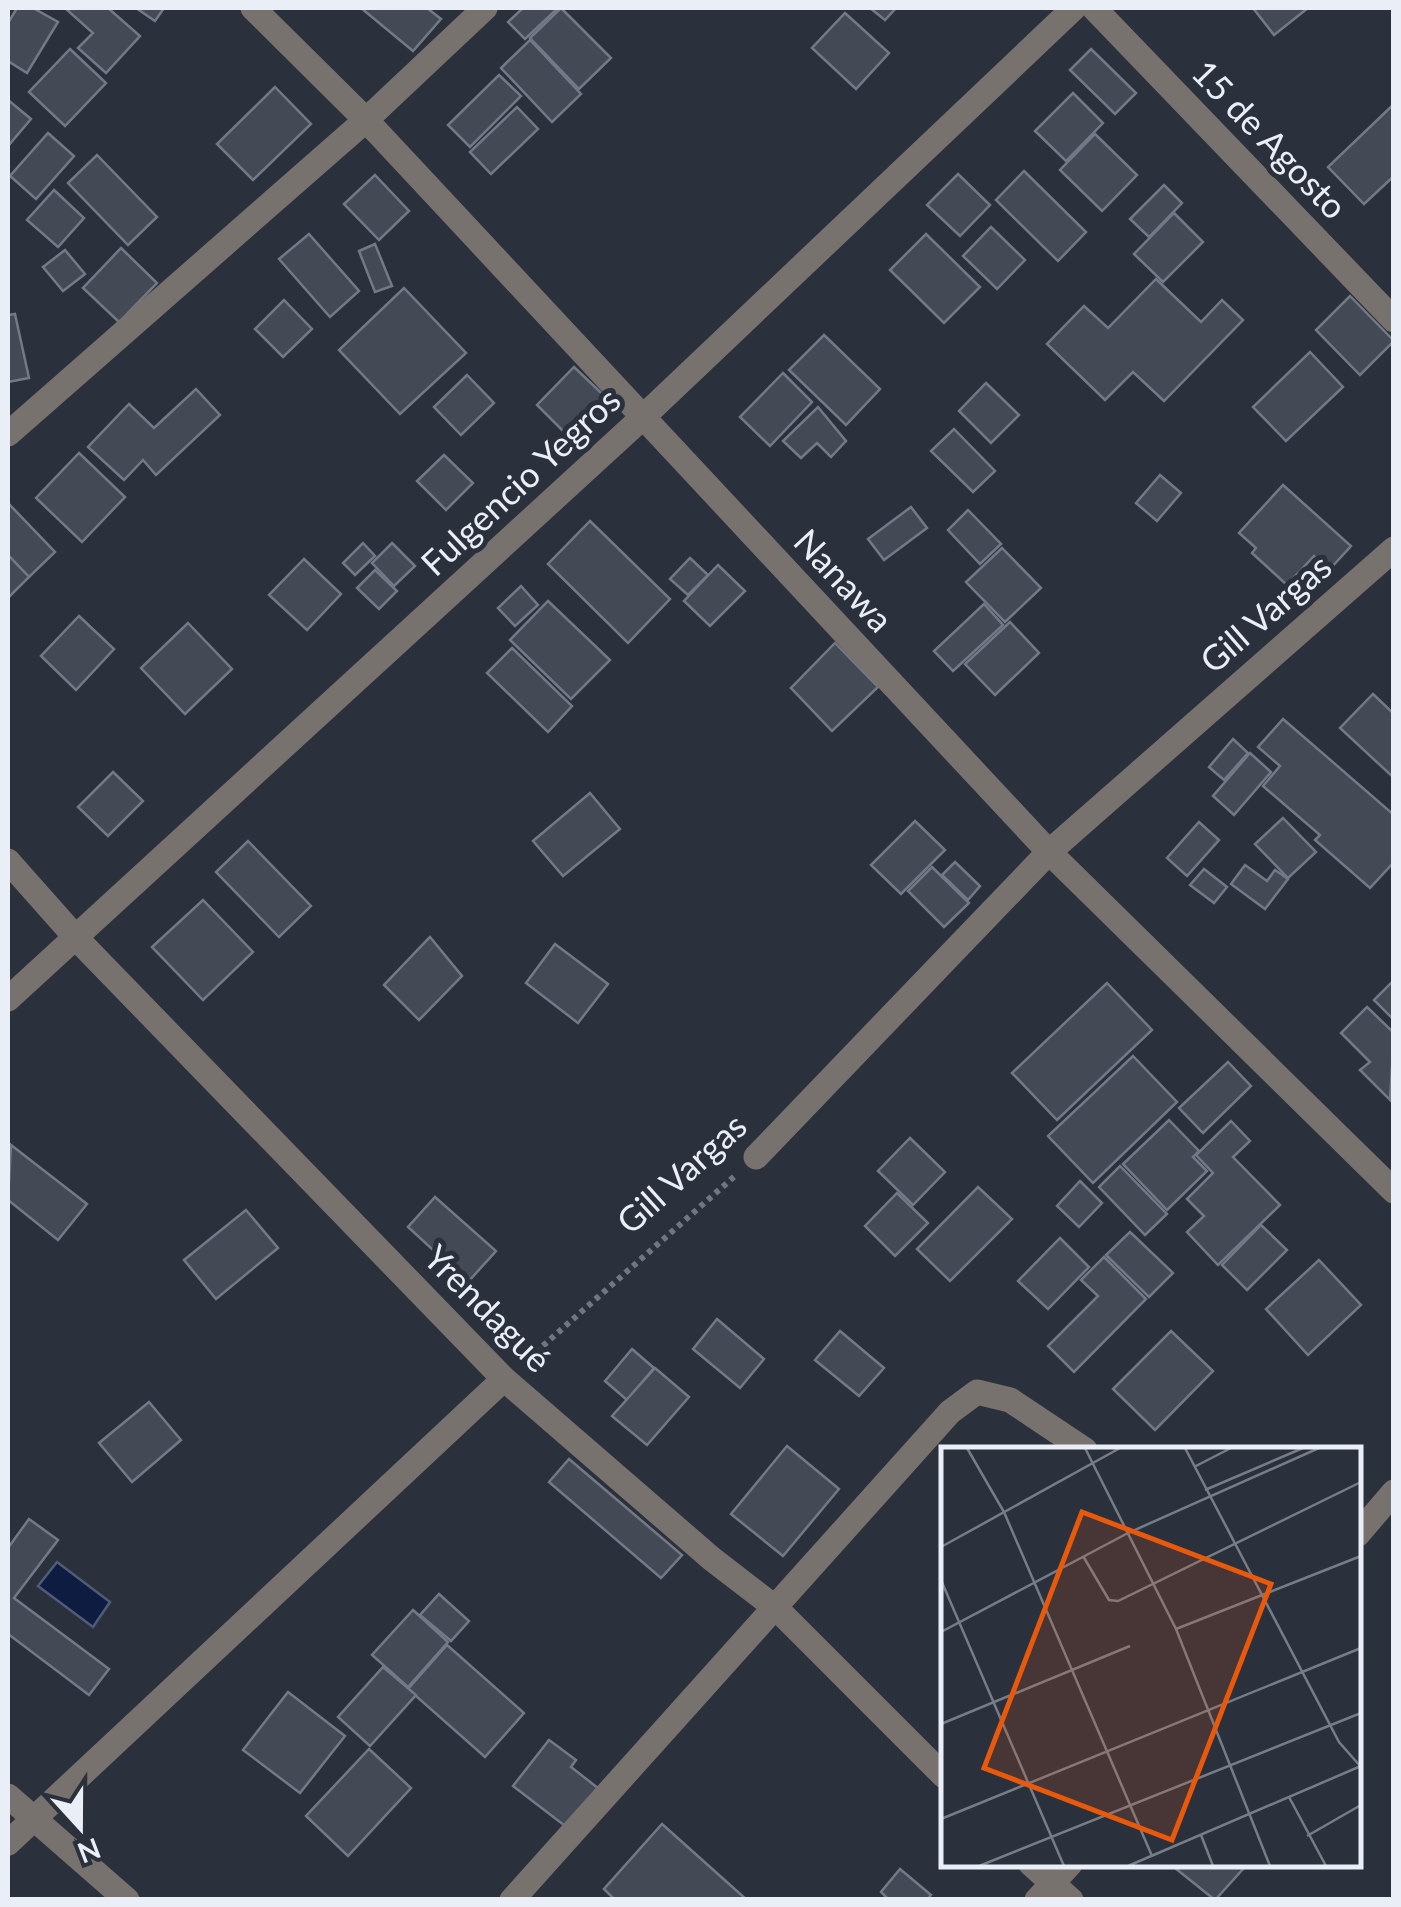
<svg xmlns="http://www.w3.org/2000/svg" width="1401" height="1907" viewBox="0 0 1401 1907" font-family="Lato,sans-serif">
<rect width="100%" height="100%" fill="#2b313c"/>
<path fill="#0e1c41" stroke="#505b77" stroke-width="2.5" d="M57 1562 110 1602 93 1627 38 1586Z"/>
<g fill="#434955" stroke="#737986" stroke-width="2.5">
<path d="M17 8H33L58 22 27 73 8 61V23Z"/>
<path d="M108 8 140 36 106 73 78 48 93 33 66 9Z"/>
<path d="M136 8H164L155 21Z"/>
<path d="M361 8H427L441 19 413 51Z"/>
<path d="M523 8H558L525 39 508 22Z"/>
<path d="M561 8 611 58 579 89 530 38Z"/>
<path d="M870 8H896L885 20Z"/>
<path d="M1253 8H1308L1274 35Z"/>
<path d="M845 13 889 53 856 89 812 48Z"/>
<path d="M530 40 581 94 552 122 501 68Z"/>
<path d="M70 49 106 83 65 126 29 92Z"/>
<path d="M1091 49 1136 93 1115 114 1070 70Z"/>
<path d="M499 75 521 96 470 147 448 125Z"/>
<path d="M275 87 311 124 253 180 217 144Z"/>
<path d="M1073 93 1103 123 1066 161 1035 131Z"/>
<path d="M8 100 31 119 8 146Z"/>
<path d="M1394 104V176L1364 204 1328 167Z"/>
<path d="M517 107 538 129 491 174 470 152Z"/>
<path d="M48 133 74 156 36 199 10 176Z"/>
<path d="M1095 134 1137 175 1102 211 1060 170Z"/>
<path d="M97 155 157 217 128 245 68 183Z"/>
<path d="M1024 171 1086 232 1058 261 996 200Z"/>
<path d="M958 174 990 205 960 236 927 205Z"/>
<path d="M375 175 409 211 379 240 344 204Z"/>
<path d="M1164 185 1182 203 1149 237 1130 219Z"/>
<path d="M54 190 84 218 58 247 27 220Z"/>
<path d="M1174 213 1203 242 1163 282 1134 254Z"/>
<path d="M991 227 1025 260 997 289 963 256Z"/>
<path d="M309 234 359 291 330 317 279 259Z"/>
<path d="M926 234 980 287 944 323 890 270Z"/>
<path d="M375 244 392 286 375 292 359 251Z"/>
<path d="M121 248 157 283 119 322 83 288Z"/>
<path d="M65 250 85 274 63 291 43 267Z"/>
<path d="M1156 279 1201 322 1222 300 1243 320 1164 401 1133 372 1105 400 1047 344 1084 306 1108 328Z"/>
<path d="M404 288 466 353 400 414 339 350Z"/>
<path d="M1350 296 1394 341 1360 375 1316 330Z"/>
<path d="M284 300 312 329 283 357 255 329Z"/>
<path d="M15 314 29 378 8 382V315Z"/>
<path d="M824 335 880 389 846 425 789 370Z"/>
<path d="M1310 352 1343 387 1286 441 1253 407Z"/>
<path d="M574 367 616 407 577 445 537 405Z"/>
<path d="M783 373 812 402 770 446 740 417Z"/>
<path d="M467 375 494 403 461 435 434 407Z"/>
<path d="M986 383 1019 415 991 443 959 411Z"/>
<path d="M196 389 220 415 156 475 143 460 124 480 88 447 129 404 154 428Z"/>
<path d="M818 407 846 441 831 457 817 443 801 458 783 441Z"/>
<path d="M954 429 995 471 973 492 931 451Z"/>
<path d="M79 453 125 497 82 542 36 498Z"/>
<path d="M444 455 473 483 446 510 417 481Z"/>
<path d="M1160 475 1181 493 1157 521 1136 503Z"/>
<path d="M1283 485 1351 546 1329 570 1314 556 1287 585 1252 553 1256 548 1239 533Z"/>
<path d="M8 503 55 552 29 577 8 555Z"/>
<path d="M911 507 927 528 884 560 868 539Z"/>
<path d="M968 510 1001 544 980 564 948 530Z"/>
<path d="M590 521 670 599 628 643 548 564Z"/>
<path d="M363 543 375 556 355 575 343 563Z"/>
<path d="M392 543 415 566 394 586 372 563Z"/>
<path d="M1002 548 1041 588 1005 622 966 582Z"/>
<path d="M8 555 29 577 8 598Z"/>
<path d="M690 558 708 575 688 595 670 579Z"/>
<path d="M304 559 341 594 307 630 269 595Z"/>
<path d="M718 565 745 591 710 626 684 601Z"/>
<path d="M375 570 397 591 379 609 357 588Z"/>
<path d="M521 586 538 605 515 626 498 608Z"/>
<path d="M548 601 610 660 571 699 510 640Z"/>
<path d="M984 604 1003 625 953 671 934 651Z"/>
<path d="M79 616 114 649 76 690 41 656Z"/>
<path d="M1010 622 1039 653 995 695 965 664Z"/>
<path d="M188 623 232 669 185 714 141 668Z"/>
<path d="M835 643 878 687 832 731 791 688Z"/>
<path d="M512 648 572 706 548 732 487 673Z"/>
<path d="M1373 694 1394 714V778L1340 728Z"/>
<path d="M1283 719 1394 815V862L1370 888 1315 840 1320 835 1263 786 1280 766 1258 747Z"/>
<path d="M1233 739 1248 753 1224 780 1209 767Z"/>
<path d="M1250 753 1271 772 1234 815 1213 796Z"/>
<path d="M113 772 143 801 108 836 78 807Z"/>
<path d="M590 793 620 829 563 876 533 841Z"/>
<path d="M1283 818 1316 852 1288 878 1255 844Z"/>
<path d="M915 821 945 850 901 894 871 865Z"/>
<path d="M1199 822 1219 840 1187 876 1167 858Z"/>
<path d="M248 841 311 906 279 937 216 872Z"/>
<path d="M955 862 980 886 968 900 942 875Z"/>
<path d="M1245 865 1267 881 1275 870 1288 879 1265 909 1231 884Z"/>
<path d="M932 867 969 903 944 927 908 891Z"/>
<path d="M1204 869 1227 887 1214 903 1190 885Z"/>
<path d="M203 900 253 952 203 1000 152 947Z"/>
<path d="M430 937 462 976 419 1020 384 985Z"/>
<path d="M555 944 608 984 578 1023 526 983Z"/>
<path d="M1393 981 1394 982V1020L1374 1000Z"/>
<path d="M1107 983 1152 1030 1057 1120 1012 1073Z"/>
<path d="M1367 1007 1394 1033 1390 1100 1360 1070 1370 1062 1341 1033Z"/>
<path d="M1133 1056 1177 1102 1093 1183 1048 1136Z"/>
<path d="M1228 1062 1251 1086 1203 1133 1179 1108Z"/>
<path d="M1169 1120 1199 1151 1193 1157 1207 1171 1167 1210 1123 1164Z"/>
<path d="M1231 1121 1250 1141 1233 1157 1280 1205 1218 1265 1187 1232 1204 1216 1187 1199 1213 1173 1196 1155Z"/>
<path d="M910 1138 945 1172 913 1205 878 1171Z"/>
<path d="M11 1145 87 1204 58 1240 8 1200Z"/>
<path d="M1120 1166 1167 1214 1145 1235 1099 1187Z"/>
<path d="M1080 1181 1102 1203 1079 1227 1057 1206Z"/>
<path d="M978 1187 1012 1219 950 1281 917 1249Z"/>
<path d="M897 1193 928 1223 895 1256 865 1226Z"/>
<path d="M435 1197 496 1251 468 1282 408 1227Z"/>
<path d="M246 1210 278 1248 216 1299 184 1260Z"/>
<path d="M1261 1225 1287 1250 1247 1290 1222 1265Z"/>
<path d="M1130 1232 1173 1273 1149 1297 1106 1255Z"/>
<path d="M1060 1238 1089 1267 1048 1309 1018 1281Z"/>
<path d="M1104 1257 1146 1299 1074 1372 1048 1346 1098 1296 1081 1280Z"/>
<path d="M1319 1260 1361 1305 1308 1355 1266 1309Z"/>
<path d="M717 1319 764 1359 740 1388 693 1349Z"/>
<path d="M840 1331 884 1368 859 1396 815 1360Z"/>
<path d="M1171 1331 1213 1371 1155 1430 1113 1389Z"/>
<path d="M632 1349 654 1368 627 1400 605 1381Z"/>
<path d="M655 1368 689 1397 647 1445 612 1416Z"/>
<path d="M149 1402 181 1440 132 1482 99 1443Z"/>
<path d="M787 1446 839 1489 783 1556 731 1514Z"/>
<path d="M569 1459 682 1555 661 1578 549 1482Z"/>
<path d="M29 1519 58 1540 14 1598 109 1669 89 1695 8 1634V1548Z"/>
<path d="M439 1594 469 1621 451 1641 420 1615Z"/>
<path d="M413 1610 448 1642 408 1687 372 1655Z"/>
<path d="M447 1645 524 1713 485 1757 408 1689Z"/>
<path d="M383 1667 416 1695 370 1746 338 1717Z"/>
<path d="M288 1692 345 1736 300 1793 243 1750Z"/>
<path d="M549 1740 576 1760 571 1767 603 1792 573 1832 513 1786Z"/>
<path d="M369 1749 411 1788 348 1856 306 1816Z"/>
<path d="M662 1824 747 1900H615L604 1889Z"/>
<path d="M1170 1864H1239L1244 1868 1215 1900Z"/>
<path d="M900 1869 931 1895 927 1900H889L881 1892Z"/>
</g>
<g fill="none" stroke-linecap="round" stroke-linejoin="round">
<path stroke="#717680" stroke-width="6" stroke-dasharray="5 5" stroke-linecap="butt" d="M528 1359 736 1175"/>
<g stroke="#77726d" stroke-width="25">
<path d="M253 8 366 120 1049 852 1394 1191"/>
<path d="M8 434 366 120 485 8"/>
<path d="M8 861 78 940 504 1379 712 1559 777 1609 944 1776"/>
<path d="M8 999 642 418 1074 8"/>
<path d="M756 1157 1049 852 1394 549"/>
<path d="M1358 1534 1394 1492"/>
<path d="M8 1843 504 1379"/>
<path d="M1031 1864 1071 1900"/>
<path d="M512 1900 950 1412 977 1392 1010 1400 1085 1450"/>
<path d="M1037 1900 1070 1864"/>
</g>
<g stroke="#77726d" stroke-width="25">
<path d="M1094 8 1394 320"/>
<path d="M8 1796 127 1900"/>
</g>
</g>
<g text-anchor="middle" stroke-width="10" stroke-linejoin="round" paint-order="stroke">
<g font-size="35" fill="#eaeef6" stroke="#2b313c">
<text transform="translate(1269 140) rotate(46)" y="12">15 de Agosto</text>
<text transform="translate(521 482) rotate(-43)" y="12">Fulgencio Yegros</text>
<text transform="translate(843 581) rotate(47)" y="12">Nanawa</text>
<text transform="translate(1266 614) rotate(-41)" y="12">Gill Vargas</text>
<text transform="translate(682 1174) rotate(-42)" y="12">Gill Vargas</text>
<text transform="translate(487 1309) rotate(45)" y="12">Yrendagué</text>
</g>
</g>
<g transform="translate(941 1447)">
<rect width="420" height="420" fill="#2b313c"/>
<path fill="none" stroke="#777d86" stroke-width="2.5" d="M26 1 63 65 211 409M144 1 235 182 329 419M244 1 398 295 420 320M253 20 290 1M264 43 362 1M0 100 179 1M142 109 168 153 177 154 420 35M0 133 123 419M235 182 420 109M0 185 187 86 378 1M0 277 189 199M348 350 385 419M0 372 420 201M260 388 272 419M366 389 420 358M38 419 420 266M187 419 420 319"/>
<path fill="#e8590c" fill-opacity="0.15" stroke="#e8590c" stroke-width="5" d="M141 65 330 137 231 393 43 321Z"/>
<rect width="420" height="420" fill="none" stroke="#eaeef6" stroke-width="5"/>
</g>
<rect width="1401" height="1907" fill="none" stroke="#eaeef6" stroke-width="20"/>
<g transform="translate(80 1827) rotate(159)" stroke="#2b313c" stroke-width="8" paint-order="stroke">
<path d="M0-8L18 38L0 25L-18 38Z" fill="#eaeef6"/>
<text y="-15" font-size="28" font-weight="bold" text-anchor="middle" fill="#eaeef6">N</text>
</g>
</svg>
